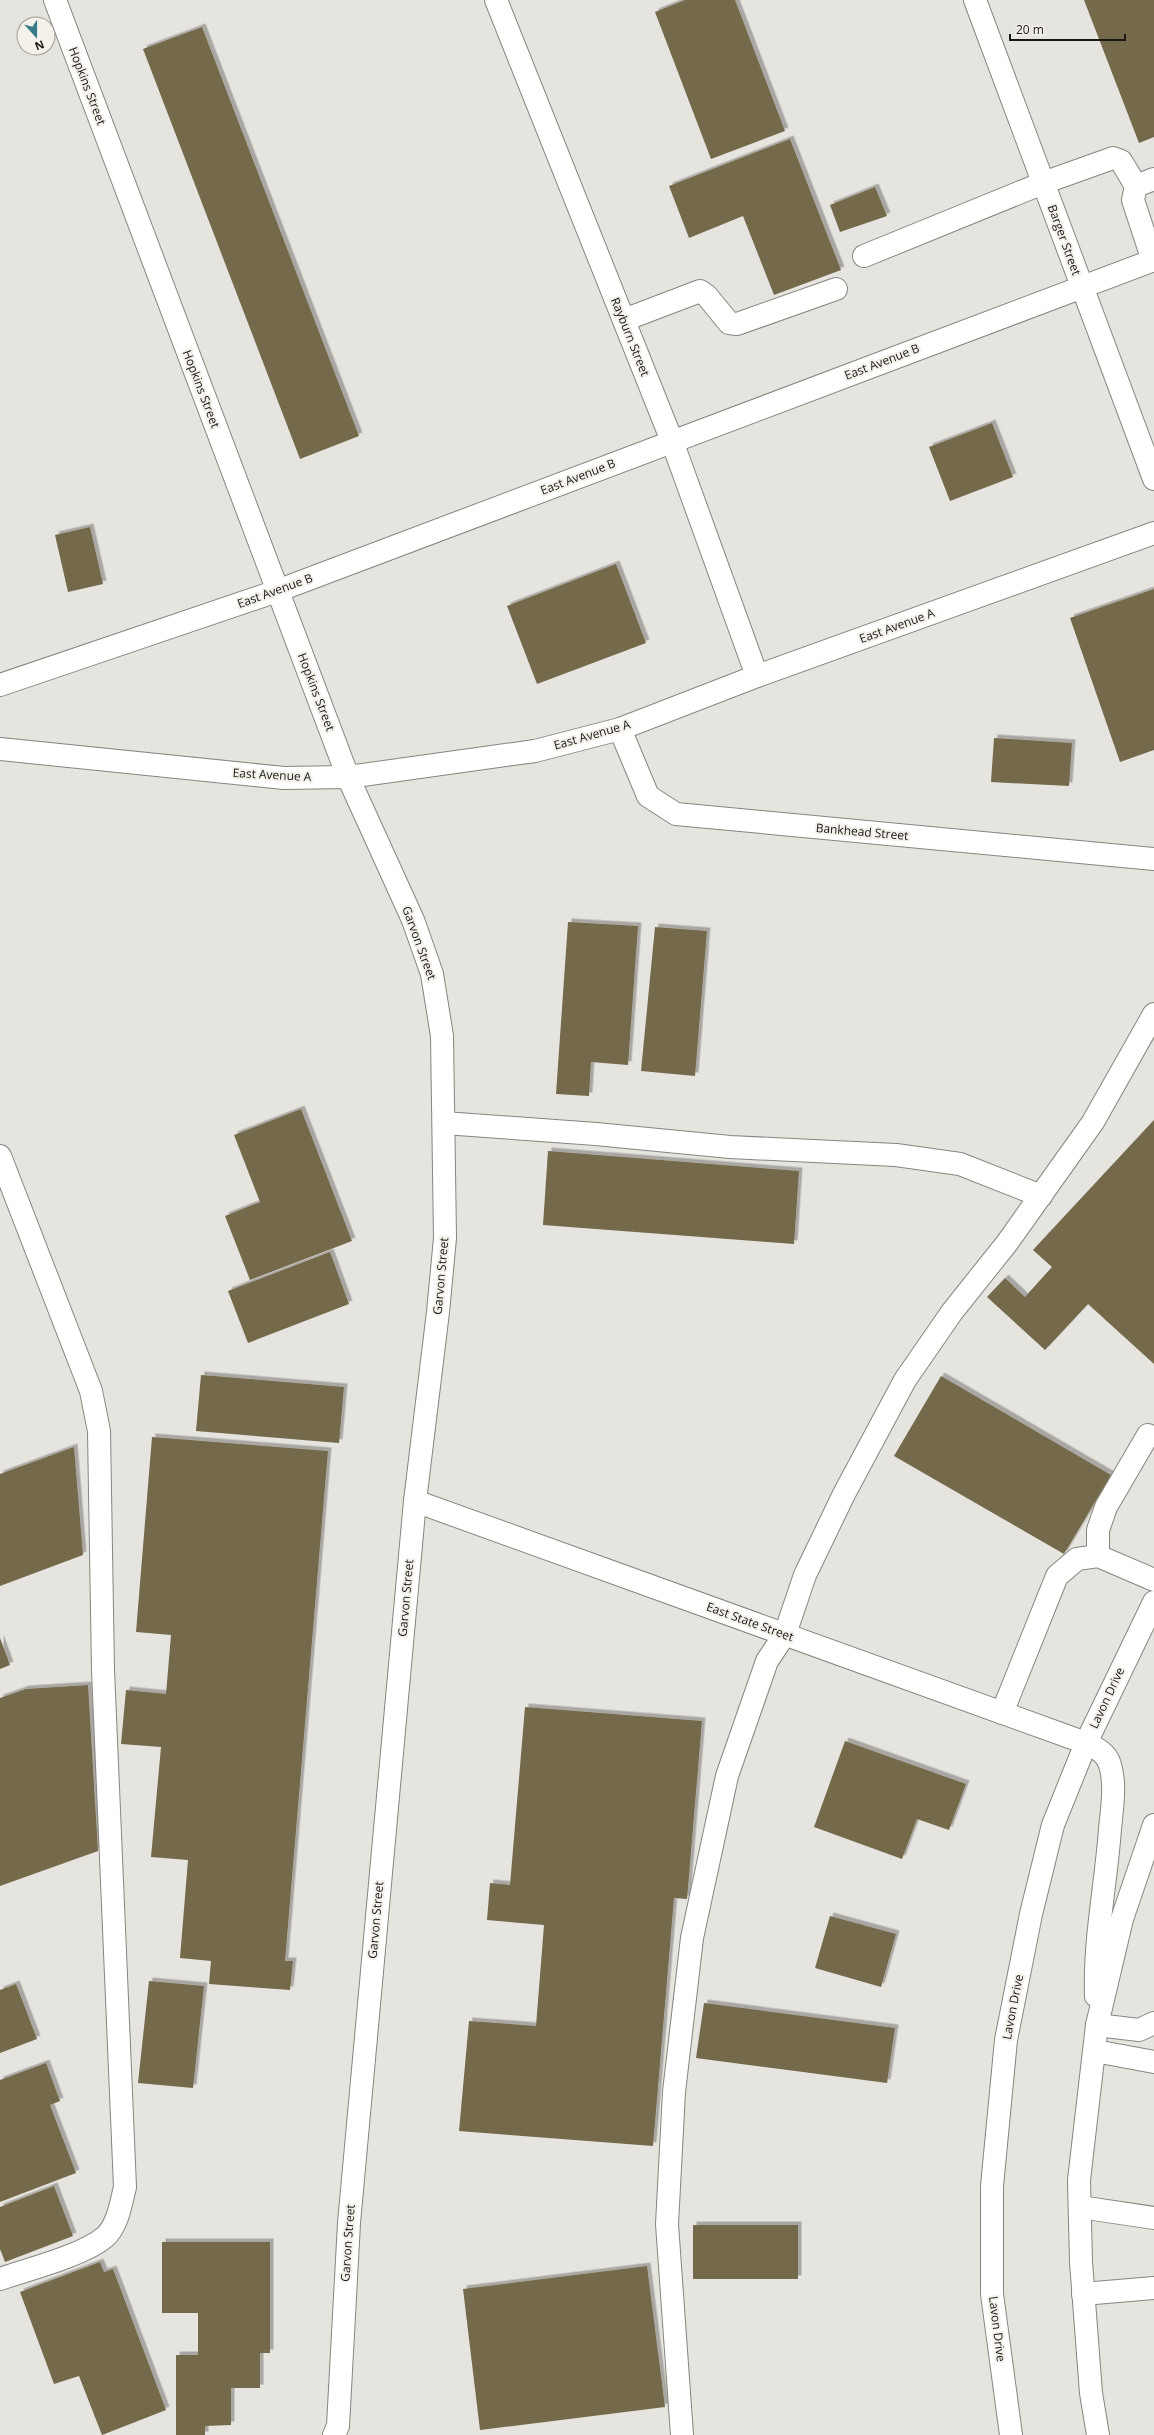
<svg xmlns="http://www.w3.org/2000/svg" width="1154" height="2435" viewBox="0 0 1154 2435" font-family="'Open Sans',sans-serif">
<defs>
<filter id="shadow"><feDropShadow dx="3.5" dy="-3.5" stdDeviation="0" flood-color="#0004"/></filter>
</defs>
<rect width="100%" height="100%" fill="#e6e4de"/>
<g fill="#74694b" filter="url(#shadow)">
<path d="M685 0H735L785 131 711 159 655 12Z"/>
<path d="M1084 0H1154V137L1139 143Z"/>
<path d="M202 27 359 436 300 459 143 49Z"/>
<path d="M790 139 841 270 774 295 743 216 689 238 669 186Z"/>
<path d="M875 187 887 216 840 232 830 205Z"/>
<path d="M992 423 1013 477 950 501 929 447Z"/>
<path d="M90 527 103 584 68 592 55 535Z"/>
<path d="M616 564 646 643 537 684 507 606Z"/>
<path d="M1154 589V750L1120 762 1070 618Z"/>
<path d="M994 738 1072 743 1069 786 991 782Z"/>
<path d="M568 922 638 926 628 1065 591 1062 589 1096 556 1094Z"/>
<path d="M655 927 707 931 695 1076 641 1071Z"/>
<path d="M301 1109 352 1241 250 1280 225 1216 260 1202 234 1135Z"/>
<path d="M1154 1120V1364L1088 1304 1045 1350 987 1297 1005 1278 1025 1297 1052 1267 1033 1250Z"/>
<path d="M548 1151 799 1171 794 1244 543 1225Z"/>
<path d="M330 1252 349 1304 248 1343 228 1291Z"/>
<path d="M201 1375 344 1387 339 1443 196 1431Z"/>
<path d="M941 1376 1111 1475 1064 1554 894 1456Z"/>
<path d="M152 1437 328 1451 285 1961H293L290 1990 209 1984 211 1961 180 1958 188 1860 151 1857 161 1747 121 1744 126 1690 166 1694 171 1635 136 1632Z"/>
<path d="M74 1447 83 1555 0 1586V1474Z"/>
<path d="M0 1638 10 1665 0 1669Z"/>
<path d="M88 1685 98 1851 0 1886V1698L26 1689Z"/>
<path d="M525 1707 702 1721 687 1899 674 1898 653 2146 459 2131 469 2021 536 2026 544 1925 487 1920 490 1883 510 1885Z"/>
<path d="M845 1741 966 1784 949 1830 917 1819 902 1859 814 1827Z"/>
<path d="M830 1916 896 1934 881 1987 815 1968Z"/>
<path d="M149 1981 204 1986 193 2088 138 2083Z"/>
<path d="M16 1984 37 2039 0 2053V1990Z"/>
<path d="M704 2003 895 2028 887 2083 696 2058Z"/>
<path d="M46 2063 60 2101 50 2105 76 2173 0 2202V2080Z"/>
<path d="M54 2186 73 2236 5 2262 0 2249V2207Z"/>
<rect x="693" y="2225" width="105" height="54"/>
<path d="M162 2242H270V2353H260V2388H231V2425L205 2426V2435H176V2355H198V2313H162Z"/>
<path d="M100 2262 104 2272 113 2269 166 2410 102 2435 79 2376 54 2384 20 2292Z"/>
<path d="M647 2266 665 2407 480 2430 463 2289Z"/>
</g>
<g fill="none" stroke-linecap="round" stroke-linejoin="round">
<g stroke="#87857f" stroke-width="24">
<g id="minor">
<path d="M55 0 348 777 413 920 432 974 442 1036 445 1238 438 1312 415 1501 349 2223 338 2426 334 2435"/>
<path d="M496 0 672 441 757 676"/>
<path d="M975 0 1154 479"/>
<path d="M864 256 1043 183 1113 158 1121 161 1136 186"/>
<path d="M1153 261 1133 200 1136 186 1154 179"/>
<path d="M624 320 700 291 707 296 729 323 737 324 836 289"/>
<path d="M620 729 648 796 676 814 1154 859"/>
<path d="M0 749 284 778 348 777 535 751 620 729 757 676 1154 533"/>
<path d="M444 1123 596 1134 730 1147 896 1155 960 1164 1041 1196"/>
<path d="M0 1156 91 1391 99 1431 103 1670 125 2187C121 2203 118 2225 105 2237 82 2256 29 2269 0 2279"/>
<path d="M415 1501 1086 1743"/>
<path d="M1098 1556V1530L1106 1507 1148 1435"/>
<path d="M1002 1713 1057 1576 1077 1559 1098 1556 1154 1580"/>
<path d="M1097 2025 1139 2030 1154 2023"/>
<path d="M1095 2051 1154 2062"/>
<path d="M1080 2207 1154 2218"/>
<path d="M1083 2294 1154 2288"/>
<path d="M682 2435 667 2224 674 2092 692 1938 727 1776 767 1661 785 1634 805 1575 844 1494 905 1380 952 1312 1007 1243 1093 1122 1154 1014"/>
</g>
</g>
<g stroke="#87857f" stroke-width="24">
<g id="major">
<path d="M0 685 277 591 1154 260"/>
<path d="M1086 1743C1096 1748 1107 1753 1110 1765 1116 1785 1112 1808 1110 1829 1106 1885 1094 1940 1096 1996"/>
<path d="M1011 2435 992 2294V2186L1006 2040 1031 1914 1053 1825 1086 1743 1154 1602"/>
<path d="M1098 2435 1091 2393 1081 2262 1079 2180 1097 2025 1122 1919 1154 1825"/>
</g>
</g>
<use href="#minor" stroke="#fff" stroke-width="22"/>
<use href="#major" stroke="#fff" stroke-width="22"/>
</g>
<g text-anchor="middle" stroke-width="4" stroke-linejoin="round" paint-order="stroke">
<g font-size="12" fill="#181715" stroke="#f4f1eb">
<text transform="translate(87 86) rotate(69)" y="4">Hopkins Street</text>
<text transform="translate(1064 240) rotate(70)" y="4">Barger Street</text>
<text transform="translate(630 337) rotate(68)" y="4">Rayburn Street</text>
<text transform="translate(882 362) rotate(-21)" y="4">East Avenue B</text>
<text transform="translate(201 389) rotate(69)" y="4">Hopkins Street</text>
<text transform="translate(578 477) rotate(-21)" y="4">East Avenue B</text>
<text transform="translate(275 591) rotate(-20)" y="4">East Avenue B</text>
<text transform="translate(897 626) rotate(-20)" y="4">East Avenue A</text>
<text transform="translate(316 692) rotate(69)" y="4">Hopkins Street</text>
<text transform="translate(592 735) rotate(-16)" y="4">East Avenue A</text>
<text transform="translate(272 775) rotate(3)" y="4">East Avenue A</text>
<text transform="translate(862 832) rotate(5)" y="4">Bankhead Street</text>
<text transform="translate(419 943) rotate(70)" y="4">Garvon Street</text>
<text transform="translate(441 1276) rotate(-85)" y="4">Garvon Street</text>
<text transform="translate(406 1598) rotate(-85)" y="4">Garvon Street</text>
<text transform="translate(750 1622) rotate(20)" y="4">East State Street</text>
<text transform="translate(1107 1698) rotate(-65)" y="4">Lavon Drive</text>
<text transform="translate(376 1920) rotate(-85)" y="4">Garvon Street</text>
<text transform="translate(1013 2007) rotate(-79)" y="4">Lavon Drive</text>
<text transform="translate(348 2243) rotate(-86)" y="4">Garvon Street</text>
<text transform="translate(997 2329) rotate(83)" y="4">Lavon Drive</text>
</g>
</g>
<g transform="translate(36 36) rotate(159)"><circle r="19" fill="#f4f1eb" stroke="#9c9a95"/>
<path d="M0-3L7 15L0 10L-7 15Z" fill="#377b8a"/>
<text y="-6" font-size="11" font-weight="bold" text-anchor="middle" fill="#181715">N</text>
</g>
<path d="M1010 34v6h115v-6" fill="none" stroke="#181715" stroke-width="2"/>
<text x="1016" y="34" font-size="12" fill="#181715" stroke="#f4f1eb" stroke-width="3" paint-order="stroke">20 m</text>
</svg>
